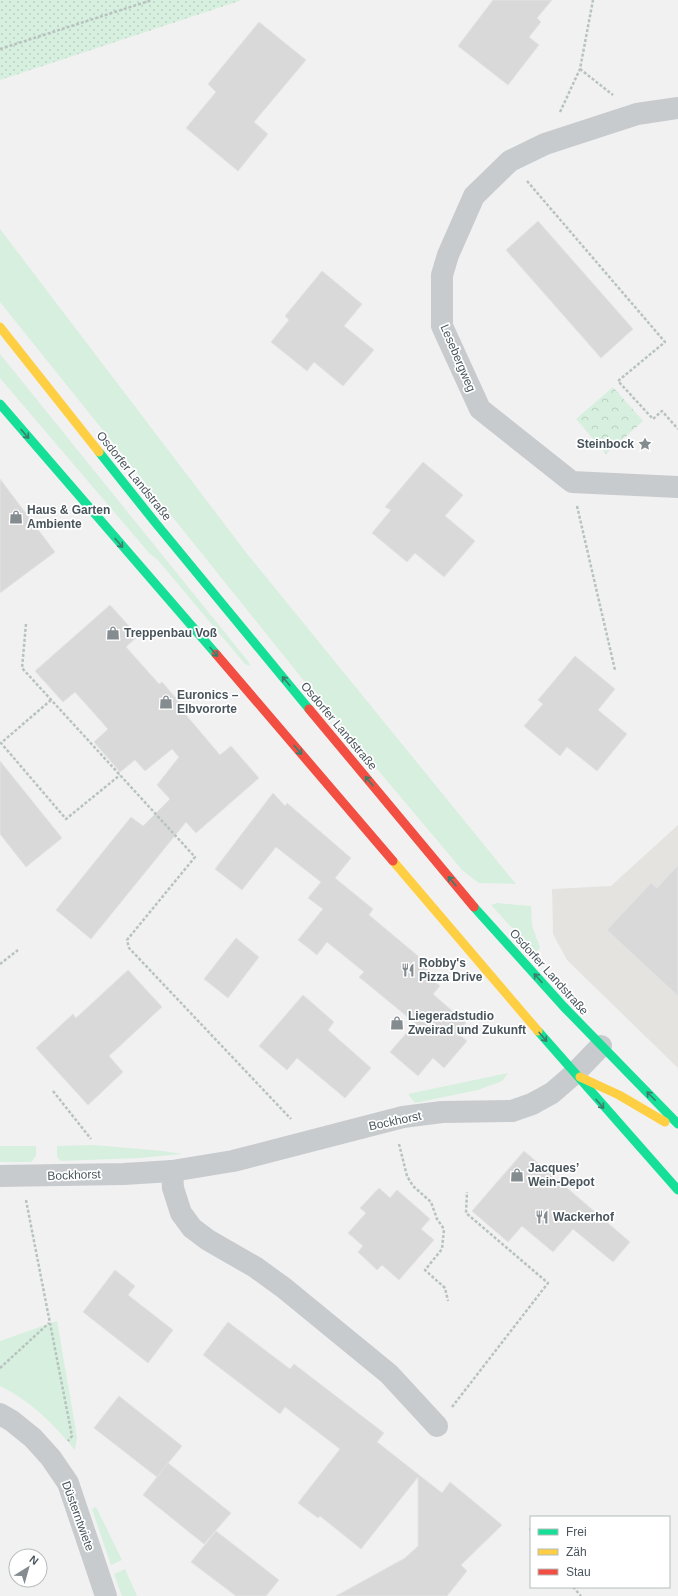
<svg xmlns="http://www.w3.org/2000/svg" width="678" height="1596" viewBox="0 0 678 1596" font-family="Helvetica,sans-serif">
<defs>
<pattern id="forest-crowns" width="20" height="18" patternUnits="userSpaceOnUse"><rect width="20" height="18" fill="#d7efde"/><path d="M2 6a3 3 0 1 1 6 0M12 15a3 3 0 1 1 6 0" fill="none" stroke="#bacfc1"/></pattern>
<pattern id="garden-dots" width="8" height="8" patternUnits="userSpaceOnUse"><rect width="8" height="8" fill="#d7efde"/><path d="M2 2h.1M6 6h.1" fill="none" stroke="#bacfc1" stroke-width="1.8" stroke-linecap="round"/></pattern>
</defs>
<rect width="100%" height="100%" fill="#f1f1f1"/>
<path fill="#e5e3df" d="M678 825V1068L567 960 553 934 552 889 611 886Z"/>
<g fill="#d7efde">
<path d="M0 229 248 555 516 884 479 883 463 871 329 712 0 302Z"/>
<path d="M0 354 247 660 251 666 245 664 157 559 150 554 0 378Z"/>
<path d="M497 903 531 906 532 925 540 948 535 953 491 905Z"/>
<path d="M508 1073 502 1081 478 1090 415 1103 408 1094Z"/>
<path d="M94 1145 163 1151 182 1154 139 1158 61 1161 57 1157V1146Z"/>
<path d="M0 1146H36V1156L31 1162H0Z"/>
<path d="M57 1321 77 1437 75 1450C54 1424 31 1401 0 1386V1341Z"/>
<path d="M96 1507 122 1560 111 1565 92 1509Z"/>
<path d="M125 1569 137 1596H122L114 1574Z"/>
</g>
<path fill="url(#forest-crowns)" d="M613 387 643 421 606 454 576 419Z"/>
<path fill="url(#garden-dots)" d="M0 0H242L0 80Z"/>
<g fill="#d9d9da" stroke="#e2e3e4">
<path d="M493 0H552L537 18 541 22 529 37 539 45 508 85 458 46Z"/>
<path d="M259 22 306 60 254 122 268 134 238 171 186 128 216 92 208 84Z"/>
<path d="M538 221 633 329 601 358 506 250Z"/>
<path d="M322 271 362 304 344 326 374 350 343 386 314 362 307 371 271 342 289 320 285 316Z"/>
<path d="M423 462 463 495 445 516 475 541 444 577 415 553 407 562 372 533 391 510 385 507Z"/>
<path d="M0 479 55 552 0 593Z"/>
<path d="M110 605 138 636 126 647 159 684 162 682 189 713 186 715 220 755 231 746 259 778 196 833 186 822 91 939 56 910 131 817 143 826 170 799 157 785 179 757 172 749 145 771 135 760 120 772 94 742 108 729 75 692 63 702 35 671Z"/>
<path d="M575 656 615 689 598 710 627 734 597 771 567 747 560 756 524 726 543 704 538 700Z"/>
<path d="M0 761 62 838 26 867 0 834Z"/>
<path d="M273 793 285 806 287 803 351 858 335 878 373 909 369 915 430 966 424 973 440 986 433 994 466 1023 457 1033 467 1041 444 1068 433 1058 418 1076 390 1052 415 1023 359 977 364 972 327 942 317 955 298 940 323 909 308 898 321 882 276 847 242 890 215 869Z"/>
<path d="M678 865V996L607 930 651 883 657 888Z"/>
<path d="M236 938 259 957 228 998 204 979Z"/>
<path d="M128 970 162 1007 109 1056 123 1072 88 1105 36 1048 73 1014 76 1018Z"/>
<path d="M303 995 334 1022 328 1030 371 1068 345 1098 297 1058 287 1070 259 1046Z"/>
<path d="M524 1151 630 1242 613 1262 573 1229 553 1252 522 1226 508 1242 472 1211Z"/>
<path d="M379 1188 390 1198 397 1190 430 1219 421 1229 434 1240 399 1280 382 1265 377 1270 358 1252 363 1246 348 1233 366 1213 360 1208Z"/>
<path d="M115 1270 135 1286 128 1295 173 1330 148 1363 83 1312Z"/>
<path d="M228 1322 290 1369 294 1364 384 1433 377 1442 442 1493 450 1482 502 1525 461 1565 467 1571 447 1596H336L405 1558 418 1546V1477L361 1549 320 1516 318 1518 298 1503 340 1449 285 1407 280 1414 203 1355Z"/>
<path d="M119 1396 182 1446 157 1477 94 1428Z"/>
<path d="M168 1463 231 1513 204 1544 143 1495Z"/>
<path d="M216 1531 279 1580 266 1596H236L191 1562Z"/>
</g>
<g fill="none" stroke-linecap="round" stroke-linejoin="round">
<g stroke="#b8c3bf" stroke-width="2.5" stroke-dasharray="3 2" stroke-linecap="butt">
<path d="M0 49 152 0"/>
<path d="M580 69 613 95"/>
<path d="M560 112 580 69 593 0"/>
<path d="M527 181 665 342 618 381 653 419 662 411 678 429"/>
<path d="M577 506 615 670"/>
<path d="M26 624 22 668 195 857 127 940 129 948 291 1119"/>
<path d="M51 700 1 743 66 819 120 775"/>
<path d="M0 964 18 950"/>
<path d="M53 1091 91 1139"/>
<path d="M399 1144 407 1176 413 1186 431 1202 437 1219 444 1229 442 1249 425 1270 445 1288 448 1301"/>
<path d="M26 1200 72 1436 68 1441"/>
<path d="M0 1368 49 1323"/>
<path d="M452 1407 548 1283 466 1213 467 1192"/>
<path d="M530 1528 531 1530"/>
<path d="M573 1587 581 1596"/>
</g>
<g stroke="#c8cbcd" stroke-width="22">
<path d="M678 108 637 114 545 144 510 161 474 196 448 255 442 275V326L480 409 572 482 678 487"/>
<path d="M172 1171 173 1188 181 1213 192 1228 208 1240 255 1267 284 1288 389 1374 437 1426"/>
<path d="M0 1176 124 1174 172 1171 233 1161 403 1117 442 1112 512 1111 532 1104 552 1093 574 1074 601 1046"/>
<path d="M0 1414 12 1421 33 1438 51 1458 68 1483 106 1596"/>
</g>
<g stroke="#16e098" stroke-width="9">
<path d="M0 404 216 654"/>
<path d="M99 452 154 521 309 709"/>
<path d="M474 907 564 1007 678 1124"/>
<path d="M538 1031 678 1190"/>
</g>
<g stroke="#ffcf43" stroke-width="9">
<path d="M0 327 99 452"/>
<path d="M393 861 538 1031"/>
<path d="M580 1077 619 1095 665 1122"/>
</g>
<g stroke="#f24e42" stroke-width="9">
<path d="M216 654 393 861"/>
<path d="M309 709 474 907"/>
</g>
</g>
<defs><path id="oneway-shaft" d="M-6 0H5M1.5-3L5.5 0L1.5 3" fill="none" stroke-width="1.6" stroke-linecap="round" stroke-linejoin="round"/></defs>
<g stroke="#3a7f6e">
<use href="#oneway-shaft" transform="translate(25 434) rotate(49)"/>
<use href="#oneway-shaft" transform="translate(119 543) rotate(49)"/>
<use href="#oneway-shaft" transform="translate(214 652) rotate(49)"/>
<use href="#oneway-shaft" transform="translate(286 681) rotate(-130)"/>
<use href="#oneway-shaft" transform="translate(298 750) rotate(49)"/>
<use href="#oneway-shaft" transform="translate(369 781) rotate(-130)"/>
<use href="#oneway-shaft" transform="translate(452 881) rotate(-130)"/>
<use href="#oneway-shaft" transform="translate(538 978) rotate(-132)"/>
<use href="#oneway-shaft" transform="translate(543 1037) rotate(50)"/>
<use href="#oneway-shaft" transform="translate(651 1096) rotate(-135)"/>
<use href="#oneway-shaft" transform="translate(600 1104) rotate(49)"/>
</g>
<defs>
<g id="sight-bare" transform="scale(1.08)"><path d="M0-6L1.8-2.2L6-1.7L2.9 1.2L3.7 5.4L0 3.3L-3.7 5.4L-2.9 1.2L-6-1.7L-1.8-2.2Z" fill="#848c90" stroke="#fff" stroke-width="2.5" paint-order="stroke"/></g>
<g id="shop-bare" transform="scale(1.08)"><path d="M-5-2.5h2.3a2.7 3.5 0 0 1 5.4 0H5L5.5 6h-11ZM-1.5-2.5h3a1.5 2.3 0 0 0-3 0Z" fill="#848c90" stroke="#fff" stroke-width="2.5" paint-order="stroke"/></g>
<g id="restaurant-bare" transform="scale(1.08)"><path d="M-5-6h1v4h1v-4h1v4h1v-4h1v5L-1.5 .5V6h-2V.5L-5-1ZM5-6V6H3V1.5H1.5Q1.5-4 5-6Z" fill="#848c90" stroke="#fff" stroke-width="2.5" paint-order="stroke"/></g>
</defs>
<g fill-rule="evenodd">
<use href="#sight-bare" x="645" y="444"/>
<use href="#shop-bare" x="16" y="517"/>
<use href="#shop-bare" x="113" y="633"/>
<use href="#shop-bare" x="166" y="702"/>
<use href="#restaurant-bare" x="408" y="970"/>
<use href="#shop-bare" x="397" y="1023"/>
<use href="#shop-bare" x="517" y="1175"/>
<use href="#restaurant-bare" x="542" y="1217"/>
</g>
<g text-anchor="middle" stroke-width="3.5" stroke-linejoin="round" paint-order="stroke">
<g font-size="12" fill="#49555c" stroke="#fff">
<text transform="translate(458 358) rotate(67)" y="4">Lesebergweg</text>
<text transform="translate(134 476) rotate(51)" y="4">Osdorfer Landstraße</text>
<text transform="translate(339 726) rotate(50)" y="4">Osdorfer Landstraße</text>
<text transform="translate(549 972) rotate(48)" y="4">Osdorfer Landstraße</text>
<text transform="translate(395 1121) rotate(-12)" y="4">Bockhorst</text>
<text transform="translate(74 1175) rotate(-2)" y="4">Bockhorst</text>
<text transform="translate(78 1516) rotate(70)" y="4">Düsterntwiete</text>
</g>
<g font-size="12" font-weight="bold" fill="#49555c" stroke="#fff" text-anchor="start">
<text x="634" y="448" text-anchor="end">Steinbock</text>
<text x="27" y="514">Haus &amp; Garten<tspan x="27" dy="14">Ambiente</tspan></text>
<text x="124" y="637">Treppenbau Voß</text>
<text x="177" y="699">Euronics –<tspan x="177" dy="14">Elbvororte</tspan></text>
<text x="419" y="967">Robby's<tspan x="419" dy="14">Pizza Drive</tspan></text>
<text x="408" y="1020">Liegeradstudio<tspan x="408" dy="14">Zweirad und Zukunft</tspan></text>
<text x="528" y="1172">Jacques’<tspan x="528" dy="14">Wein-Depot</tspan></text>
<text x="553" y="1221">Wackerhof</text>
</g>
</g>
<rect x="530" y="1516" width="140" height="72" fill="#ffffff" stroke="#b6bbbe"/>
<rect x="538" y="1529" width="20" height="6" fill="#16e098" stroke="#b6bbbe"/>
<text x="566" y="1536" font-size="12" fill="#49555c">Frei</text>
<rect x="538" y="1549" width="20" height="6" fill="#ffcf43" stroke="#b6bbbe"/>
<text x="566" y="1556" font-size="12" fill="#49555c">Zäh</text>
<rect x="538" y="1569" width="20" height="6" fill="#f24e42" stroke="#b6bbbe"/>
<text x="566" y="1576" font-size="12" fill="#49555c">Stau</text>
<g transform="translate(28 1568) rotate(37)"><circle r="19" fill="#ffffff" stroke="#b6bbbe"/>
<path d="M0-3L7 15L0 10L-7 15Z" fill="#848c90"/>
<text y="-6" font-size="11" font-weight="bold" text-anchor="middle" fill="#49555c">N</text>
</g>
</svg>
